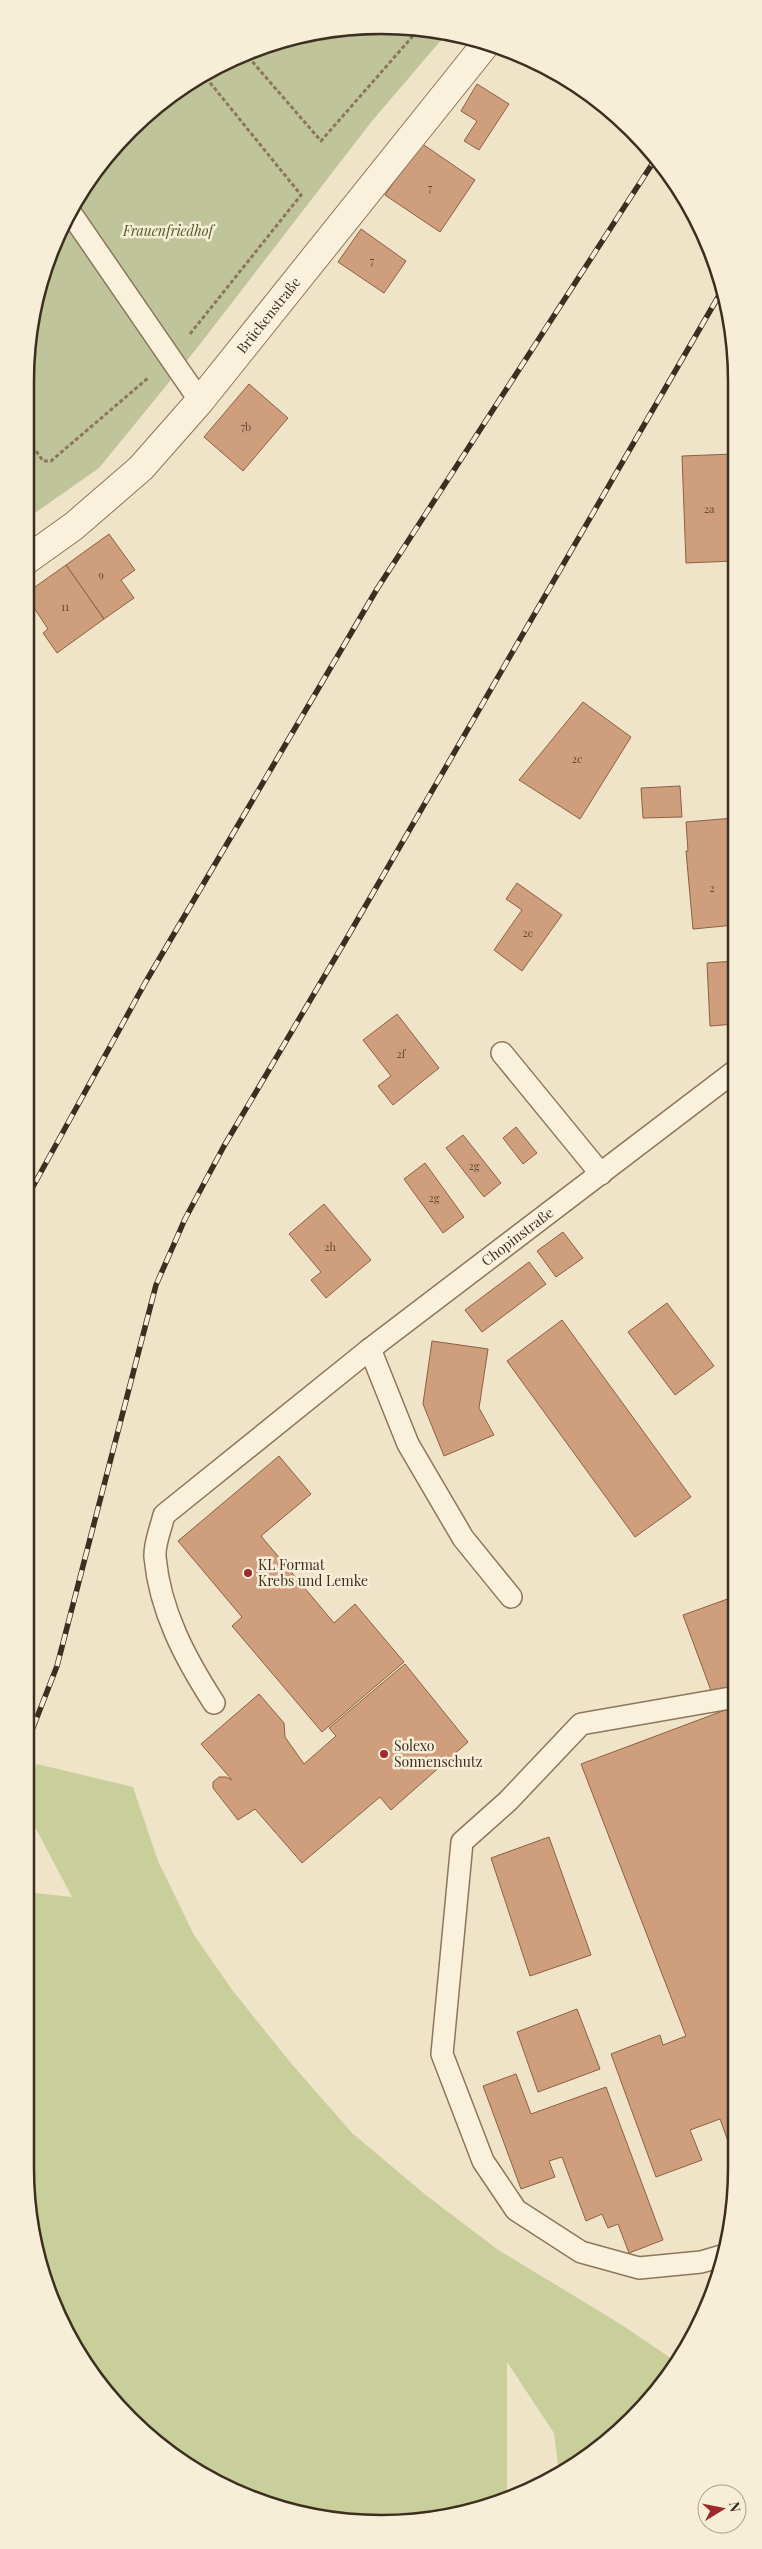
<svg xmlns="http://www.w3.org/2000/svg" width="762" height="2549" viewBox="0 0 762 2549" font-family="'Playfair Display',serif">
<rect width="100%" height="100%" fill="#f0e4c8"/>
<path fill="#c9cf9b" d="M37 1764 133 1787 158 1861 194 1935 233 1991 290 2062 352 2133 427 2196 497 2249 622 2325 678 2363 633 2420 579 2464 559 2473 554 2433 507 2362V2497L473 2512 405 2523 335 2521 223 2487 165 2451 114 2403 52 2304 32 2237 25 2168V1892L72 1897 25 1808V1784Z"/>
<path fill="#bfc49a" d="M381 25 448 32 372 121 197 348 99 468 25 520C25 451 21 381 32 313 34 301 39 289 42 277 73 177 148 92 245 52 289 34 335 30 381 25Z"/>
<g fill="#cf9f7d" stroke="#8d5f41">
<path d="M477 84 509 104 479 150 464 141 477 121 461 111Z"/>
<path d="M421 143 475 180 440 232 385 195Z"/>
<path d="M361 229 406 261 384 293 338 262Z"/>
<path d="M249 384 288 418 243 471 204 437Z"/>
<path d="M734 454V561L686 563 682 456Z"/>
<path d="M109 534 135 570 121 580 134 598 104 619 66 565Z"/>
<path d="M66 565 104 619 57 653 43 633 48 629 25 594Z"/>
<path d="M583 702 631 737 580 819 519 780Z"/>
<path d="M680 786 682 817 643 818 641 788Z"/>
<path d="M734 818 735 925 693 929 686 851H688L686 822Z"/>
<path d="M517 883 562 915 522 971 494 950 522 910 506 899Z"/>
<path d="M735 961V1024L710 1026 707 963Z"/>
<path d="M397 1014 439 1068 393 1105 378 1086 391 1076 363 1040Z"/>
<path d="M516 1127 537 1153 523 1164 503 1138Z"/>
<path d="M463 1135 501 1183 484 1197 446 1148Z"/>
<path d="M425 1163 464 1217 443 1233 404 1179Z"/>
<path d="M324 1204 371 1260 326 1298 311 1280 321 1272 289 1234Z"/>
<path d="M563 1232 583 1258 556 1277 537 1251Z"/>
<path d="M529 1262 546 1284 482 1332 465 1310Z"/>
<path d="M667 1303 714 1366 675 1395 628 1332Z"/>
<path d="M562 1320 691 1497 635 1537 507 1361Z"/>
<path d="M432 1341 488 1349 479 1408 494 1435 444 1456 423 1404Z"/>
<path d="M279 1456 311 1494 261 1536 334 1623 355 1604 404 1662 322 1732 232 1626 242 1617 178 1541Z"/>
<path d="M736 1596V1687L713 1696 683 1615Z"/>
<path d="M405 1664 468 1742 391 1810 380 1797 302 1863 255 1809 238 1820 213 1788V1782L219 1777H226L232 1780 201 1744 259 1694 284 1723 285 1737 304 1764 336 1736 329 1728Z"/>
<path d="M736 1706 737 2150 732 2152 720 2119 690 2130 702 2160 656 2177 611 2054 660 2035 663 2045 686 2036 581 1764Z"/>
<path d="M549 1837 591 1955 530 1976 491 1858Z"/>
<path d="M577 2009 600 2069 538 2092 517 2032Z"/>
<path d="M516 2074 531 2114 606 2087 663 2240 629 2253 618 2224 608 2228 602 2214 586 2221 562 2157 549 2161 555 2177 521 2189 483 2086Z"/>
</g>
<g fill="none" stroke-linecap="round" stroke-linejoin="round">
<g stroke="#8d765c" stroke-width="24">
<g id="lane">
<path d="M70 212 200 401"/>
<path d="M502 1053 601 1174"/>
<path d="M370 1349 408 1444 463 1538 511 1597"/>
<path id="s1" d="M214 1703C185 1658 160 1611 155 1557 154 1544 161 1528 164 1515L370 1349 735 1071"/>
<path d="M725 2255 701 2262 639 2268 581 2252 516 2210 483 2161 442 2054 462 1842 508 1801 581 1724 736 1697"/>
</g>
</g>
<g stroke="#8d765c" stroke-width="30">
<g id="street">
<path id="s2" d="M25 561 74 526 141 468 200 401 485 45"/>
</g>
</g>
<g stroke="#8d765c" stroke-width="3" stroke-dasharray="4 2.5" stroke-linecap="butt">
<path d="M244 52 321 141 419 29"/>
<path d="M190 334 301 195 203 74"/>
<path d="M25 435 43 461H51L148 378"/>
</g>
<use href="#lane" stroke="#faf1dc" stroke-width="21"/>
<use href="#street" stroke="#faf1dc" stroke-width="28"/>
<g stroke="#3d2e20" stroke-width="5.5">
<g id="rail">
<path d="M25 1201 145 983 377 589 656 158"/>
<path d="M25 1748 57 1666 156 1285 185 1219 224 1146 344 943 721 292"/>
</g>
</g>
<use href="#rail" stroke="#f7eed8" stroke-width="4" stroke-dasharray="11" stroke-linecap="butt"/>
</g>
<g fill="#9e2a2b" stroke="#f7eed8" stroke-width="2">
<circle cx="248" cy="1573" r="5"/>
<circle cx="384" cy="1754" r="5"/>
</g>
<g text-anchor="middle" stroke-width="5" stroke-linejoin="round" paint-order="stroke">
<g font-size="11" fill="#624a37">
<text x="430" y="192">7</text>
<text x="372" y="265">7</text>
<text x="246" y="431">7b</text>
<text x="709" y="513">2a</text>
<text x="101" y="579">9</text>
<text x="65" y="611">11</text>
<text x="577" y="763">2c</text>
<text x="712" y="892">2</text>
<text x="528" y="937">2e</text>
<text x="401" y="1058">2f</text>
<text x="474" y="1170">2g</text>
<text x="434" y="1202">2g</text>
<text x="330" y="1251">2h</text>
</g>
<g font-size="14" font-style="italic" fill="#4d5a26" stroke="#f7eed8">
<text x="168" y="236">Frauenfriedhof</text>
</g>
<g font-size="14" fill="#3d2e20" stroke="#f7eed8">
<text dy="5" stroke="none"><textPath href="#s2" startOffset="348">Brückenstraße</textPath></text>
<text dy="5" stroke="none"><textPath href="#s1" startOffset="652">Chopinstraße</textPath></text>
</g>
<g font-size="14" fill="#3d2e20" stroke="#f7eed8" text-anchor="start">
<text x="258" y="1570">KL Format<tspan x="258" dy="16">Krebs und Lemke</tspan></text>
<text x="394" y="1751">Solexo<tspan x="394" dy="16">Sonnenschutz</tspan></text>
</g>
</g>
<path d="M0 0H762V2549H0ZM381 34H381A347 347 0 0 1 728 381V2168A347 347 0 0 1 381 2515H381A347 347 0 0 1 34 2168V381A347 347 0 0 1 381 34Z" fill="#f7eed8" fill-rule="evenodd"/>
<path fill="none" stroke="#3d2e20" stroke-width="2.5" d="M381 34H381A347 347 0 0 1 728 381V2168A347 347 0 0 1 381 2515H381A347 347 0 0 1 34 2168V381A347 347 0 0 1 381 34Z"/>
<g transform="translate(722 2509) rotate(80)"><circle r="24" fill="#f7eed8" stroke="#ada18e"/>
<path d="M0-4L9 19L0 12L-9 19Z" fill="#9e2a2b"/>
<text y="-8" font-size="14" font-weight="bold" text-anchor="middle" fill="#3d2e20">N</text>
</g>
</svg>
